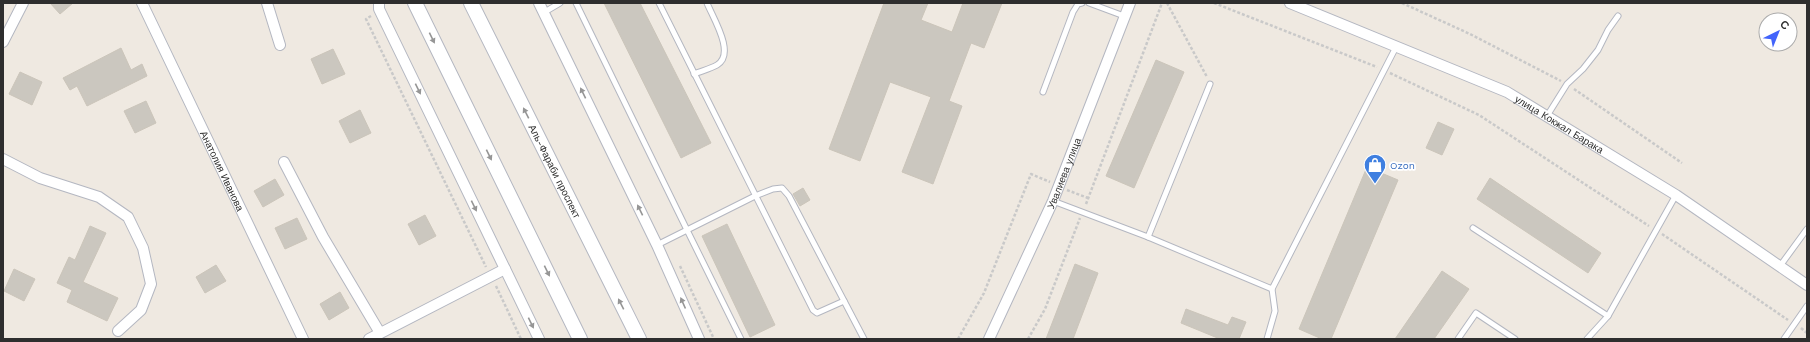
<svg xmlns="http://www.w3.org/2000/svg" width="1810" height="342" viewBox="0 0 1810 342" font-family="'Work Sans',sans-serif">
<rect width="100%" height="100%" fill="#efe9e1"/>
<g fill="#cbc7bf" stroke="#cbc5ba">
<path d="M50 3H73L60 14Z"/>
<path d="M604 3H640L711 143 681 158Z"/>
<path d="M884 3H928L921 20 952 32 963 3H1002L984 48 971 43 949 101 962 106 933 184 902 172 931 97 890 82 860 161 829 149Z"/>
<path d="M121 48 131 70 142 64 147 76 87 106 77 86 70 90 63 78Z"/>
<path d="M333 49 345 74 322 84 311 59Z"/>
<path d="M1156 60 1184 72 1134 188 1106 176Z"/>
<path d="M20 72 42 82 32 105 9 94Z"/>
<path d="M146 101 156 123 135 133 124 111Z"/>
<path d="M360 110 371 133 350 143 339 121Z"/>
<path d="M1438 122 1454 129 1442 155 1426 148Z"/>
<path d="M1367 167 1398 180 1331 339H1322L1299 329Z"/>
<path d="M1490 178 1601 253 1588 273 1477 199Z"/>
<path d="M275 179 284 195 263 207 254 191Z"/>
<path d="M803 188 810 200 800 206 793 194Z"/>
<path d="M425 215 436 236 419 245 408 224Z"/>
<path d="M297 218 307 239 285 249 275 228Z"/>
<path d="M727 224 775 325 750 337 702 236Z"/>
<path d="M90 226 106 233 83 282 118 298 107 321 67 302 72 290 57 283 69 257 75 260Z"/>
<path d="M1075 264 1098 273 1073 339H1046Z"/>
<path d="M216 265 226 281 205 293 196 277Z"/>
<path d="M14 269 35 279 24 301 4 291Z"/>
<path d="M1442 271 1469 289 1434 339H1395Z"/>
<path d="M340 292 349 308 329 320 320 304Z"/>
<path d="M1186 309 1228 325 1232 317 1246 322 1239 339H1220L1181 323Z"/>
</g>
<g fill="none" stroke-linecap="round" stroke-linejoin="round">
<g stroke="#b4b7c1" stroke-width="7">
<g id="lane">
<path d="M576 3 687 230 741 339"/>
<path d="M659 3 813 310 817 313 844 301"/>
<path d="M1089 3 1124 16"/>
<path d="M543 13 560 3"/>
<path d="M694 74C701 71 710 69 717 65 736 54 713 18 707 3"/>
<path d="M1043 92 1073 12 1078 4 1082 3"/>
<path d="M1547 116 1567 84 1583 69 1598 50 1608 30 1618 16"/>
<path d="M1053 201 1148 237 1210 84"/>
<path d="M1473 228 1608 316"/>
<path d="M1148 237 1272 289 1396 47"/>
<path d="M657 245 755 196 773 189 782 188 789 196 864 339"/>
<path d="M1780 266 1807 229"/>
<path d="M1267 339 1275 311 1272 289"/>
<path d="M1458 339 1476 313 1515 339"/>
<path d="M1587 339 1608 316 1676 195"/>
<path d="M1784 339 1807 306"/>
</g>
</g>
<g stroke="#b4b7c1" stroke-width="12">
<g id="street">
<path id="s1" d="M142 3 303 339"/>
<path d="M267 3 280 45"/>
<path d="M379 3V9L539 339"/>
<path d="M539 3 657 245 699 339"/>
<path id="s2" d="M1290 3 1507 92 1676 195 1807 285"/>
<path d="M3 42 23 3"/>
<path d="M3 159 40 178 99 197 128 217 143 248 151 284 141 310 118 331"/>
<path d="M284 162 323 237 380 333"/>
<path d="M369 339 505 269"/>
<path id="s3" d="M989 339 1053 201 1130 3"/>
</g>
</g>
<g stroke="#b4b7c1" stroke-width="16">
<g id="secondary">
<path d="M415 3 580 339"/>
<path id="s4" d="M471 3 639 339"/>
</g>
</g>
<g stroke="#c9c9c9" stroke-width="2.5" stroke-dasharray="3 2" stroke-linecap="butt">
<path d="M1167 3 1207 77"/>
<path d="M1214 3 1377 67"/>
<path d="M1402 3 1470 34 1561 81"/>
<path d="M371 16 366 19 486 267"/>
<path d="M1390 73 1479 115 1649 226"/>
<path d="M1574 89 1682 163"/>
<path d="M1067 190 1088 198"/>
<path d="M1086 204 1162 3"/>
<path d="M1662 234 1788 320"/>
<path d="M680 266 714 339"/>
<path d="M496 286 521 339"/>
<path d="M1801 328 1807 333"/>
<path d="M958 339 984 293 1031 174 1050 182"/>
<path d="M1028 339 1045 309 1080 218"/>
</g>
<use href="#lane" stroke="#fff" stroke-width="5"/>
<use href="#street" stroke="#fff" stroke-width="10"/>
<use href="#secondary" stroke="#fff" stroke-width="14"/>
</g>
<defs><path id="oneway-solid" d="M-6-.8H1V-3.2L6.5 0L1 3.2V.8H-6Z"/></defs>
<g fill="#969696">
<use href="#oneway-solid" transform="translate(432 38) rotate(64)"/>
<use href="#oneway-solid" transform="translate(418 89) rotate(64)"/>
<use href="#oneway-solid" transform="translate(583 93) rotate(-116)"/>
<use href="#oneway-solid" transform="translate(526 113) rotate(-117)"/>
<use href="#oneway-solid" transform="translate(489 155) rotate(64)"/>
<use href="#oneway-solid" transform="translate(474 206) rotate(64)"/>
<use href="#oneway-solid" transform="translate(640 210) rotate(-116)"/>
<use href="#oneway-solid" transform="translate(547 271) rotate(64)"/>
<use href="#oneway-solid" transform="translate(683 303) rotate(-114)"/>
<use href="#oneway-solid" transform="translate(621 304) rotate(-117)"/>
<use href="#oneway-solid" transform="translate(531 323) rotate(64)"/>
</g>
<defs>
<g id="shop-pin" transform="scale(1.15)"><path d="M0 17L-7.5 6A9.5 9.5 0 1 1 7.5 6Z" fill="#3f7fe0" stroke="#fff"/><path d="M-5-2.5h2.3a2.7 3.5 0 0 1 5.4 0H5L5.5 6h-11ZM-1.5-2.5h3a1.5 2.3 0 0 0-3 0Z" fill="#fff"/></g>
</defs>
<g fill-rule="evenodd">
<use href="#shop-pin" x="1375" y="165"/>
</g>
<g text-anchor="middle" stroke-width="3.5" stroke-linejoin="round" paint-order="stroke">
<g font-size="10" fill="#2e2e2e" stroke="#fff">
<text dy="4" stroke="none"><textPath href="#s2" startOffset="296">улица Кокжал Барака</textPath></text>
<text dy="4" stroke="none"><textPath href="#s1" startOffset="186">Анатолия Иванова</textPath></text>
<text dy="4" stroke="none"><textPath href="#s4" startOffset="188">Аль-Фараби проспект</textPath></text>
<text dy="4" stroke="none"><textPath href="#s3" startOffset="182">Увалиева улица</textPath></text>
</g>
<g font-size="10" fill="#366cbe" stroke="#fff" text-anchor="start">
<text x="1390" y="169">Ozon</text>
</g>
</g>
<rect width="1810" height="342" fill="none" stroke="#2e2e2e" stroke-width="8"/>
<g transform="translate(1778 32) rotate(43)"><circle r="19" fill="#ffffff" stroke="#ababab"/>
<path d="M0-3L7 15L0 10L-7 15Z" fill="#4264fb"/>
<text y="-6" font-size="11" font-weight="bold" text-anchor="middle" fill="#2e2e2e">С</text>
</g>
</svg>
